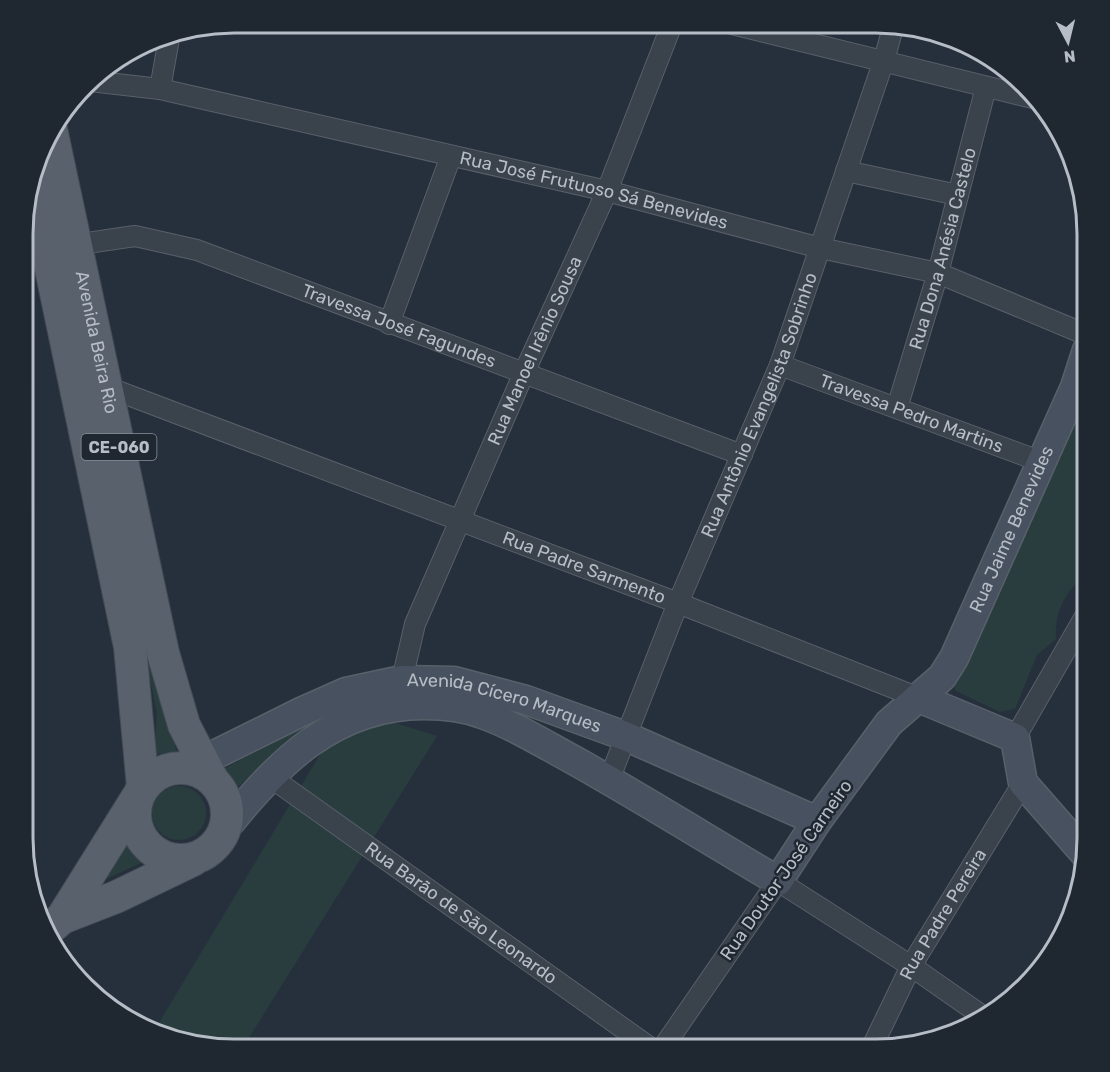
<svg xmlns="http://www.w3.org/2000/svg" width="1110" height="1072" viewBox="0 0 1110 1072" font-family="Rubik,sans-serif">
<rect width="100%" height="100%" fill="#26303c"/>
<g fill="#293d3e">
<path d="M84 357 167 723 177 751 154 755 157 714Z"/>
<path d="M1087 393V573C1066 591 1054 611 1056 639L1037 655 1015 709 1000 712 956 691 951 680Z"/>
<path d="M328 708 354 710 437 736 242 1049H221L154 1031 345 713C301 726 267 759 235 790L221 771Z"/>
<circle cx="179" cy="813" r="27"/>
<path d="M125 835 145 861 106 879Z"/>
</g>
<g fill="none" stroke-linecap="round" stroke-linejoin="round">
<g stroke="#58606a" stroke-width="22">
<g id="street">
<path d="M732 24 1037 99"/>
<path id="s1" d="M90 81 160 89 607 191 820 248 938 273 1087 335"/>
<path d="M160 89 170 33"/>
<path d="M846 171 958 195"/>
<path id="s2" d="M67 246 135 236 197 250 742 455"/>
<path d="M389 324 451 156"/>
<path id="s3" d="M780 365 1042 462"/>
<path id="s4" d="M107 387 678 603 919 698"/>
<path id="s5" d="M897 408 938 273 986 87"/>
<path id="s6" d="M402 692V680L415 624 523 375 607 191 672 24"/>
<path d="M1015 738 1087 613"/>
<path id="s7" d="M269 776 652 1049"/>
<path id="s8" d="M609 780 678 603 780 365 884 60 894 24"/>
<path d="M662 1049 778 881 911 966 984 1017"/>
<path id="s9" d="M871 1049 911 966 1023 783"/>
</g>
</g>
<g stroke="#58606a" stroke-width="31">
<g id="secondary">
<path d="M919 698 1015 738 1023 783 1086 855"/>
<path id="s10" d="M188 768 301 712 346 692 402 680 454 681 526 700 625 736 817 821"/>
<path id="s11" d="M224 830C276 764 334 705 424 705 443 705 464 707 482 714 516 726 547 746 579 763 646 801 712 842 778 881L817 821 889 723 942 677 954 658 1075 387 1087 350"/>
</g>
</g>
<g stroke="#434b55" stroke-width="34">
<g id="primary">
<path id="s12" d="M51 129 163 653 184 725 212 779"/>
<path d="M32 178 130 647 143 787"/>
<circle cx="181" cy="814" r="46"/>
<path d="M62 918 116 897 193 860"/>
<path d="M46 932 62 918 137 798"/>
</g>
</g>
<use href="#street" stroke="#3a424c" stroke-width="20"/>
<use href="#secondary" stroke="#48515f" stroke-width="28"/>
<use href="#primary" stroke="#58616c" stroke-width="32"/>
</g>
<g text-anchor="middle" stroke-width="5" stroke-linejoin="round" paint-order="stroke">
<rect fill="#1f2731" stroke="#89909a" stroke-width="1.5" x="81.5" y="434" width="75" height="26" rx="4.5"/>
<g font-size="16" font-weight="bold" fill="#b6bdc7">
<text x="119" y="453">CE-060</text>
</g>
<g font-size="18" fill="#b6bdc7" stroke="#1f2731">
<text dy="6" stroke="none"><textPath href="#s1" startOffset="516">Rua José Frutuoso Sá Benevides</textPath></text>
<text dy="6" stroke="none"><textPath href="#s5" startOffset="166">Rua Dona Anésia Castelo</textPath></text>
<text dy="6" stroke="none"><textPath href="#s2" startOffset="348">Travessa José Fagundes</textPath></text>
<text dy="6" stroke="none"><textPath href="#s12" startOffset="218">Avenida Beira Rio</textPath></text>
<text dy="6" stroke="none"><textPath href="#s6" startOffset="368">Rua Manoel Irênio Sousa</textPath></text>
<text dy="6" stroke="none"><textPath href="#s8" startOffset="404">Rua Antônio Evangelista Sobrinho</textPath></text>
<text dy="6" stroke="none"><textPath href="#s3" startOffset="140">Travessa Pedro Martins</textPath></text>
<text dy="6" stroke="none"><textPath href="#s11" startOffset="1071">Rua Jaime Benevides</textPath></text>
<text dy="6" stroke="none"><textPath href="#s4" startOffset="510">Rua Padre Sarmento</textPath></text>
<text dy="6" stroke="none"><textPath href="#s10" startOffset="338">Avenida Cícero Marques</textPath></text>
<text transform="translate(786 870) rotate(-55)" y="6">Rua Doutor José Carneiro</text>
<text dy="6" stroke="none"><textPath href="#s7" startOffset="236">Rua Barão de São Leonardo</textPath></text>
<text dy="6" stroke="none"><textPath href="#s9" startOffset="153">Rua Padre Pereira</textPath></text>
</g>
</g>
<path d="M0 0H1110V1072H0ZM234 33H876A201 201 0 0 1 1077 234V838A201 201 0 0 1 876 1039H234A201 201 0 0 1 33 838V234A201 201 0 0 1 234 33Z" fill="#1f2731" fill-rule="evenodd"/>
<path fill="none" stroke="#b6bdc7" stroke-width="3" d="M234 33H876A201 201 0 0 1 1077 234V838A201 201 0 0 1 876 1039H234A201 201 0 0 1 33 838V234A201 201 0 0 1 234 33Z"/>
<g transform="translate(1068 42) rotate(173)" stroke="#1f2731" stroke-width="4.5" paint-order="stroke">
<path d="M0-4.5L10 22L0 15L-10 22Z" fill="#b6bdc7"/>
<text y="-9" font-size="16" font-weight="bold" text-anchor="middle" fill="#b6bdc7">N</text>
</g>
</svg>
